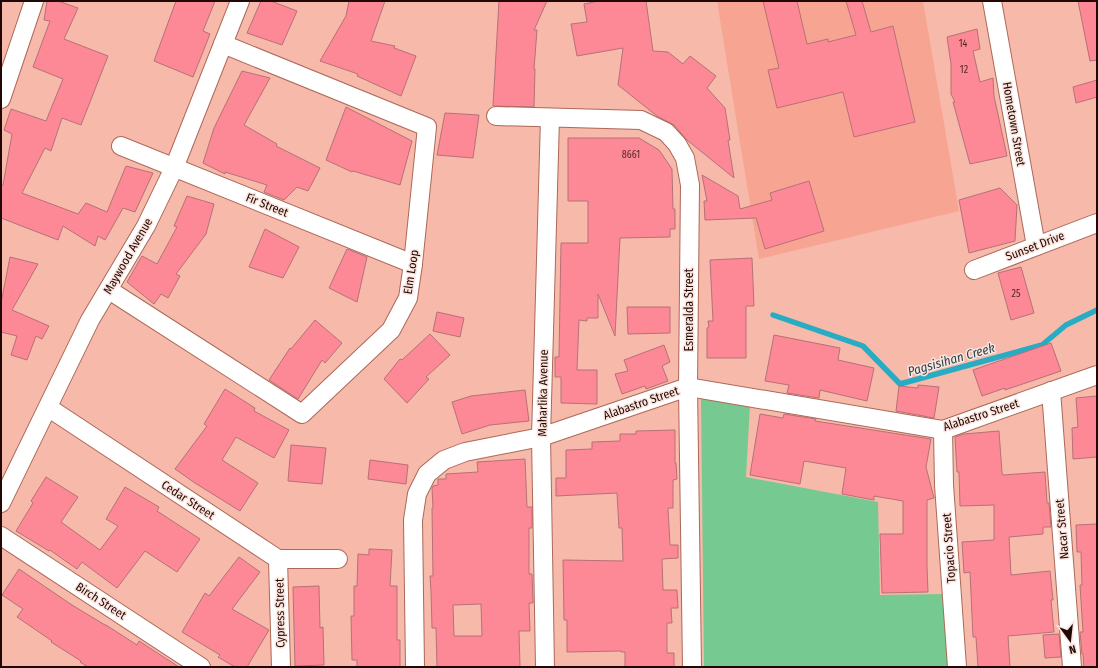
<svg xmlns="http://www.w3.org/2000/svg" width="1098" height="668" viewBox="0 0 1098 668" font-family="'Fira Sans Condensed',sans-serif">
<rect width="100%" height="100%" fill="#f6b9aa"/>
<path fill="#f7a592" d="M717 1H923L959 211 759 259Z"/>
<path fill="#75c991" d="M701 399 750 404 746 477 878 502 880 595 943 594 949 667H704Z"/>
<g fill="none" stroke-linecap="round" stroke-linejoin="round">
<path stroke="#27acc4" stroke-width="5.5" d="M773 315 863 346 900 384 1042 345 1066 325 1097 310"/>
</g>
<g fill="#fd8996" stroke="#b87077" fill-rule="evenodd">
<path d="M47 1H58L78 8 64 39 108 56 81 125 62 118 51 151 45 148 22 193 78 214 86 203 107 212 126 166 153 173 135 212 123 208 105 240 98 236 95 246 63 226 58 240 1 218V185H3L12 134 4 130 11 109 46 121 63 79 33 67 50 21 44 20Z"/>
<path d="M176 1H215L203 31 210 34 193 77 154 61Z"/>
<path d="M261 1H271L297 11 282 45 247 33Z"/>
<path d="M349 1H385L371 41 395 46 394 48 416 56 401 96 357 76 358 74 320 61 346 16Z"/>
<path d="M499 1H547L534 30H537L534 69H535L534 107 493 106Z"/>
<path d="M599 1H646L653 51 668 52 683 64 690 56 716 76 707 88 725 108 730 140H728L734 178 687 140 674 125 657 116 618 85 623 48 577 56 571 24 587 22 584 4Z"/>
<path d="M763 1H797L807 44 828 39V42L856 35 846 1H862L871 32 893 26 915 122 854 137 843 92 777 108 768 70 779 68Z"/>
<path d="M1078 1H1097V60L1090 61Z"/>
<path d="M977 29 980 49 973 51 980 82 993 78 994 96 1007 156 970 164 953 102H955L951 94V64L947 37Z"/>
<path d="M242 71 270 78 244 125 277 144 276 146 320 168 308 191 297 187 284 200 264 192 267 185 225 172V174L203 163 214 128Z"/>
<path d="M1097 80V97L1076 103 1073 87Z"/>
<path d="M346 107 412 141 400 185 353 171 352 172 326 160Z"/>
<path d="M445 113 479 115 473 158 437 155Z"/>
<path d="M568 138H639L659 150 672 169 673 209H675V229H670V237L620 238 615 336 598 294V318H587V321L579 320 577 370H597V404L561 403V377H555V357H559L561 243H588V201H568Z"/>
<path d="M702 175 738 196 740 209 772 200 770 193 809 181 824 231 765 249 756 218 705 220 704 201H707Z"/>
<path d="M1000 188 1017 205 1015 241 969 253 959 200Z"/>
<path d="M187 196 214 204 206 234 176 274 180 276 168 298 161 294 154 304 127 282 142 256 157 264 177 227 174 226Z"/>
<path d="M265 229 299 247 283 278 249 267Z"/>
<path d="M347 249 367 257 357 302 329 288Z"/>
<path d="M10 257 38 264 12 310 49 326 42 339 36 336 27 360 11 355 17 336 1 332V303Z"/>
<path d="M752 258 754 306H746V358H707V328L709 327 708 321H713L710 260Z"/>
<path d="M1021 267 1034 313 1011 320 998 273Z"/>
<path d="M627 307H670V333L628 334Z"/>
<path d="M437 312 464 318 460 337 433 331Z"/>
<path d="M315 320 342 343 325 363 322 360 298 399 269 380 290 348 291 349Z"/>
<path d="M430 334 450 355 426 377 429 379 407 403 384 379 400 359 402 360Z"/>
<path d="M774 335 840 348 838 360 874 368 867 401 820 390 819 398 787 393 789 385 765 381Z"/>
<path d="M1051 343 1061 371 1005 390V388L982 396 973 370Z"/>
<path d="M664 345 670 362 662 366 668 381 646 389 645 386 622 394 615 374 628 371 624 360Z"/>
<path d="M918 385 939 387 934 418 896 411 899 386 918 388Z"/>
<path d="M225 389 255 408 254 411 289 430 274 458 236 437 222 460 258 483 240 511 195 483 175 469 207 426 204 424Z"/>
<path d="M525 390 529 421 490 425 462 434 452 402 471 396Z"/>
<path d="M1097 396V457L1073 459 1072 428 1078 427 1076 398Z"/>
<path d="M760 414 783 418 784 414 816 419 815 421 931 439 926 467 934 498 927 500V567L928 592 882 593 880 534H903V501L874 496V500L842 494 846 468 804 461 800 484 750 475Z"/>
<path d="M675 430V463H676L677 479 673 480V508H668L670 545H678V558L662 559 663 590H677L678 608H671L672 623H667V653H674V667H625V652H621V651L567 652V620H564L563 560 623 561 622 528H619L617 493 556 496V478H566V450L592 449V442L620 441V434H636V431Z"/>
<path d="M999 431 1002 473 1003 475 1045 472 1047 503H1049L1051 527H1043V534L1009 537 1011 575 1050 571 1053 600H1051L1054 632 1008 636 1010 667H978L976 637H973L970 572 964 573 962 542 994 540V505L960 506 959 472H957L955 437 964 434Z"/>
<path d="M291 445 326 448 322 484 288 481Z"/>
<path d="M525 459 527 507H532V528H529V574H532L533 603H529L530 631H519L520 667H437L436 628H432L431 591 430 576H433L432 508H433L432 488 433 486 438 485V479H446V474L478 472 477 462ZM481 604 482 636H454L453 605Z"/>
<path d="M370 460 408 465 406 484 368 479Z"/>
<path d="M46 477 78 497 61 522 100 550 118 526 106 519 125 487 159 507 157 511 200 539 177 572 145 551 117 588 82 562 77 569 50 550 49 551 16 531 33 503 31 501Z"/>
<path d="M1097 524V667H1084L1083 654H1082L1080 632H1083L1080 585H1082L1081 552H1077L1076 525Z"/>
<path d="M369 549 392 550 390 586H397V640H400V667H357V660H352L351 616H354V586H357L358 554 369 555Z"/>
<path d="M239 557 260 572 232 609 269 630 247 667H235L218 657 220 655 182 632 205 593 209 596Z"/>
<path d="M19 569 72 605 105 625H106L137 645 139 641 179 667H88L80 662 81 661 51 642 52 641 17 617 23 609 2 595Z"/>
<path d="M319 586 320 628 323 627 324 665 295 666 293 587Z"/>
<path d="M1059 634 1061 657 1045 658 1043 635Z"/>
</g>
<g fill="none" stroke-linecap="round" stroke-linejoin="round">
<g stroke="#ad6858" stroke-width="20">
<g id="minor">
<path d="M992 1 1036 246"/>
<path d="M1 99 34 1"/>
<path d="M496 116 641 120 666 132 677 144 685 158 690 185 688 387 692 667"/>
<path d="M121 146 413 264"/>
<path d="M974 270 1097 223"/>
<path d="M109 290 302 414 391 330 408 298 413 264 427 127 223 44"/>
<path d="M1051 391 1072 667"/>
<path d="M49 408 278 559H338"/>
<path d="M943 430 944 485 957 667"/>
<path d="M1 503 90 320 146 226 174 168 240 1"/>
<path d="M1 536 201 667"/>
<path d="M278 559 281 667"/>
<path d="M415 667 413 520 417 494 427 474 444 460 465 452 541 437 688 387 943 430 1097 375"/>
<path d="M545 667 541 437 550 118"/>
</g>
</g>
<use href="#minor" stroke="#fff" stroke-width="18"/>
</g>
<g text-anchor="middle" stroke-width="3" stroke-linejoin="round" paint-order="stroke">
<g font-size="10" fill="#582828">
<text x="963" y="47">14</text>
<text x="964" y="73">12</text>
<text x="631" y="158">8661</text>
<text x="1016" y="297">25</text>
</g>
<g font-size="12" fill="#210804" stroke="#fce4de">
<text transform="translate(1014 124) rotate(80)" y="4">Hometown Street</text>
<text transform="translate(267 205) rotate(22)" y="4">Fir Street</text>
<text transform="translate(1035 246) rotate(-21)" y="4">Sunset Drive</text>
<text transform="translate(128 256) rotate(-60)" y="4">Maywood Avenue</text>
<text transform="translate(411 272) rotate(-81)" y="4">Elm Loop</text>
<text transform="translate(689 310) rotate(-90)" y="4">Esmeralda Street</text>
<text transform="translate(543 393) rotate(-89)" y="4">Maharlika Avenue</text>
<text transform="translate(641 403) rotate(-19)" y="4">Alabastro Street</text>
<text transform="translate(981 415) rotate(-18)" y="4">Alabastro Street</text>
<text transform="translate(188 500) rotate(33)" y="4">Cedar Street</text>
<text transform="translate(1062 529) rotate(-95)" y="4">Nacar Street</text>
<text transform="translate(949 548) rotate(-94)" y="4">Topacio Street</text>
<text transform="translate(101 601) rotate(33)" y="4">Birch Street</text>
<text transform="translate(280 613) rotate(-91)" y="4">Cypress Street</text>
</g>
<g font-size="13" font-style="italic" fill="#2a444a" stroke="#fce4de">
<text transform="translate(951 359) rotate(-16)" y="5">Pagsisihan Creek</text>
</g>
</g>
<rect width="1098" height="668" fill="none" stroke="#210804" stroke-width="4"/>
<g transform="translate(1070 640) rotate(165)" stroke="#fce4de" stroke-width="3" paint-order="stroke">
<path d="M0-3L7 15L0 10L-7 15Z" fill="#210804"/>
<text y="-6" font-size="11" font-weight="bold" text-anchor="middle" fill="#210804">N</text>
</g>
</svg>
